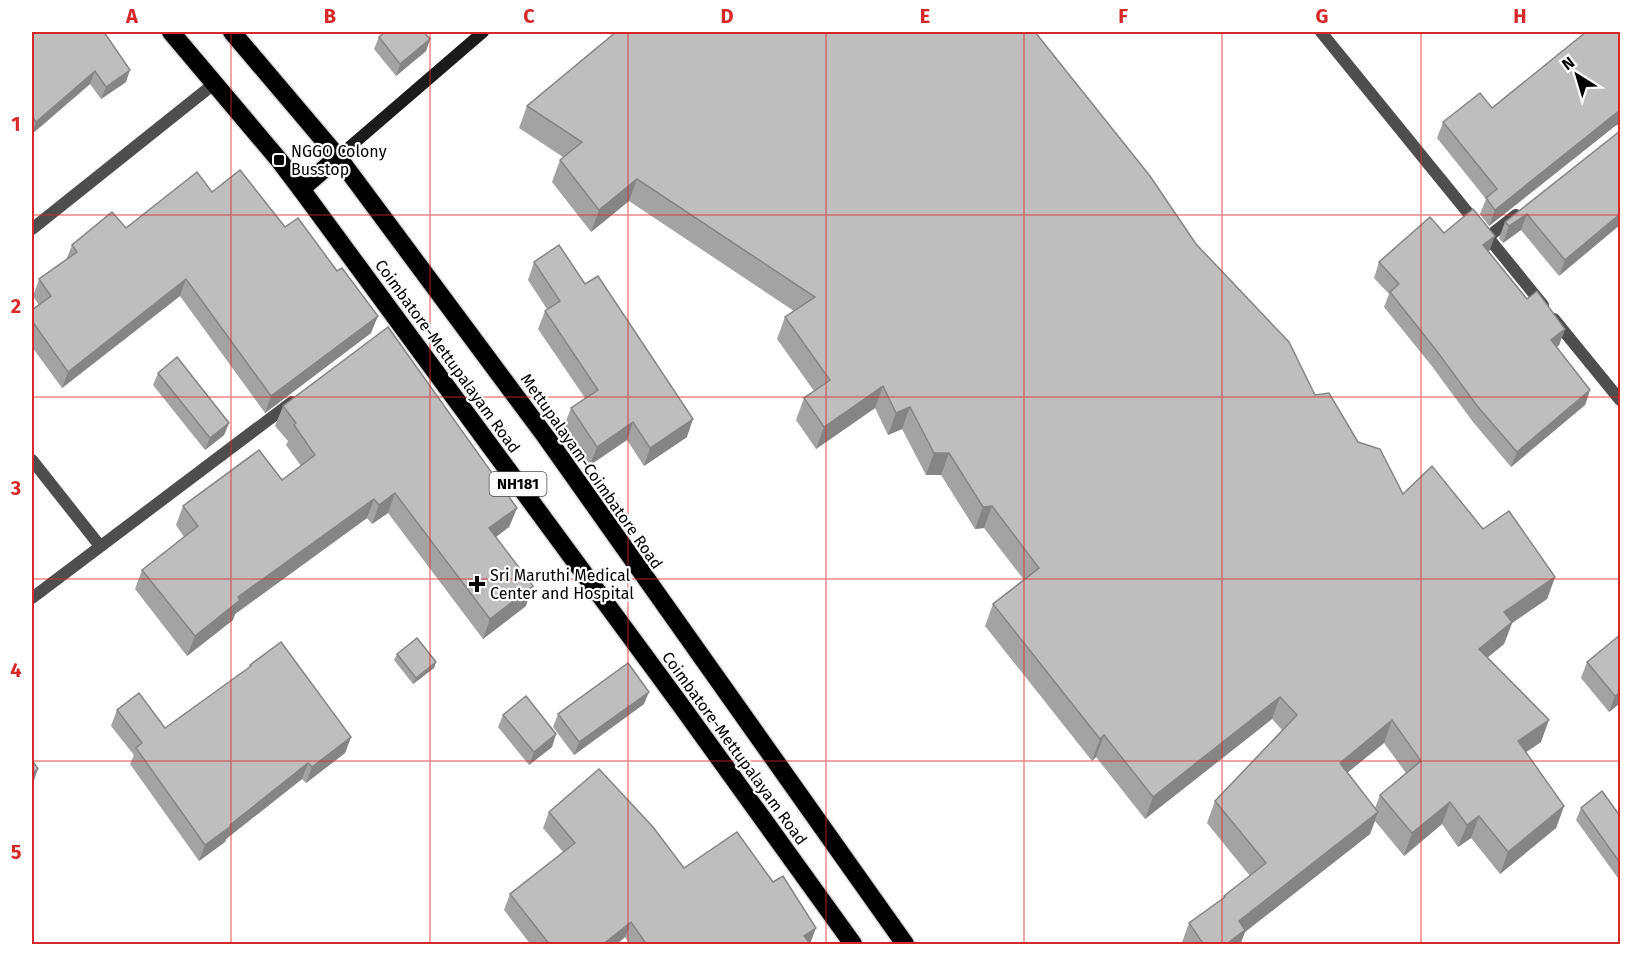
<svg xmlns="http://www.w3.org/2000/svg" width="1652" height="976" viewBox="0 0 1652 976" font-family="'Fira Sans',sans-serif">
<rect width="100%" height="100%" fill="#fff"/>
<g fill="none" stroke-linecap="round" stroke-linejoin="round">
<g stroke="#dbdbdb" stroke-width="21">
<g id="highway">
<path d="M171 32 279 160 301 189 680 704 853 944"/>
<path d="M232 32 338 157 546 437 905 944"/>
<path d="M301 189 338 157"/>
</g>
</g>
<g stroke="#4e4e4e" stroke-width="12">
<path d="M1321 32 1543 305"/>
<path d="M32 229 215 83"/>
<path d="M1488 237 1516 215"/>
<path d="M1554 319 1620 400"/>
<path d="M32 460 100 546"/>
<path d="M32 598 292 402"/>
</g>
<path stroke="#1b1b1b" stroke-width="12" d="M338 157 483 32"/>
<use href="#highway" stroke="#000" stroke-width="18"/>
</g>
<g fill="#a3a3a3" fill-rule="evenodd">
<path d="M32 32 126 82 101 99 90 84 32 134Z"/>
<path d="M1620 32V124L1615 126 1489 226 1480 214 1486 199 1437 138 1443 122 1492 108Z"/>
<path d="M379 37 430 39 426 51 396 76 374 49Z"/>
<path d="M527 106 1196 244 1315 395 1403 494 1483 529 1555 577 1547 599 1512 623 1504 644 1487 658 1541 742 1526 752 1564 806 1556 828 1500 874 1471 838 1458 847 1442 824 1404 856 1375 821 1370 834 1245 932 1240 945H1181L1189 923 1223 899 1224 896 1250 876 1207 823 1215 801 1282 730 1272 719 1145 819 1096 757 1092 761 985 626 993 604 1024 580 984 528 975 529 941 475H926L902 429 888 435 875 408 816 449 796 420 804 398 814 391 777 339 785 317 794 311 629 201 591 232 552 182 560 160 563 157 519 128ZM1384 743 1406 773 1380 795 1375 808 1347 773Z"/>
<path d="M1620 131 1559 276 1521 230 1503 243 1499 238 1505 222Z"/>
<path d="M212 192 285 227 371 333 265 413 180 296 62 388 32 347V310L39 305 33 296 39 279 66 260 72 245 126 228Z"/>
<path d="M1444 233 1489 252 1527 299 1565 329 1559 345 1557 347 1590 390 1585 405 1511 467 1473 422 1431 365 1384 307 1389 294 1374 278 1379 262Z"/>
<path d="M534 262 687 437 644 466 627 440 590 465 564 426 571 408 585 398 538 329 545 311 547 309 528 280Z"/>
<path d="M158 373 229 423 224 435 205 450 153 385Z"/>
<path d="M283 406 517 508 509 527 496 537 526 606 483 639 388 513 372 524 367 518 235 614 233 620 187 656 135 589 142 570 184 537 176 525 183 506 282 480 301 466 286 445 288 441 275 426Z"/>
<path d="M1620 635V706L1619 704 1609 712 1581 678 1587 662Z"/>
<path d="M397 654 436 662 434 668 413 684 394 660Z"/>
<path d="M250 665 351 737 345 753 306 783 302 779 226 839 225 842 199 861 130 764 134 755 111 726 117 710 165 728 249 668Z"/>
<path d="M644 704 574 755 553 727 558 714Z"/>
<path d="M503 715 556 734 552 747 529 765 498 727Z"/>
<path d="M1581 808 1620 816V881L1576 820Z"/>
<path d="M549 812 684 868 811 945H630L625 937 616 945H531L504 910 510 894 563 852 543 828Z"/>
</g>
<g fill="#858585">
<path d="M430 39 426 51 396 76 400 64Z"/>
<path d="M130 70 126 82 101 99 106 87Z"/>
<path d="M95 71 90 84 32 134 36 122Z"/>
<path d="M1620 110V121L1619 124 1615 126 1489 226 1495 210Z"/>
<path d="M637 179 629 201 591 232 599 210Z"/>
<path d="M1527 214 1521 230 1503 243 1509 226Z"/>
<path d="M1620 214V225L1559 276 1565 260Z"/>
<path d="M1495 236 1489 252 1483 245Z"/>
<path d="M186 279 180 296 62 388 68 372Z"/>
<path d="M378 316 371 333 265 413 271 396Z"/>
<path d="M1565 329 1559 345 1545 355 1551 340Z"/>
<path d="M883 386 875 408 816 449 824 427Z"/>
<path d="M1590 390 1585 405 1511 467 1517 452Z"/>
<path d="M910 407 902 429 888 435 896 413Z"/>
<path d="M693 419 687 437 644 466 650 448Z"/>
<path d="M633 422 627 440 590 465 597 447Z"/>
<path d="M229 423 224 435 205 450 210 438Z"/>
<path d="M934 453H949L941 475H926Z"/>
<path d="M395 493 388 513 372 524 379 505Z"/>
<path d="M374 499 367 518 235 614 233 620 187 656 195 636 238 597Z"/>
<path d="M992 506 984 528 975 529 983 507Z"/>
<path d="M517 508 509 527 482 547 489 528Z"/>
<path d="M1555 577 1547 599 1512 623 1504 644 1471 671 1479 649 1504 612Z"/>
<path d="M533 586 526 606 483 639 490 619Z"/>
<path d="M436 662 434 668 413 684 416 678Z"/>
<path d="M649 692 644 704 574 755 579 742Z"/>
<path d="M1620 692V700L1619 704 1609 712 1615 696Z"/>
<path d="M1280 697 1272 719 1145 819 1153 797Z"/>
<path d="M1392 720 1384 743 1332 785 1340 763Z"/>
<path d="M1549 720 1541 742 1510 763 1518 741Z"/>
<path d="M556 734 552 747 529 765 534 752Z"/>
<path d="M1104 735 1096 757 1092 761 1100 739Z"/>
<path d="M351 737 345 753 306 783 312 767Z"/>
<path d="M308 763 302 779 226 839 225 842 199 861 205 845Z"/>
<path d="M38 769 32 786V773Z"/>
<path d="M1450 802 1442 824 1404 856 1412 833Z"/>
<path d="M1564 806 1556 828 1500 874 1508 852Z"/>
<path d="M1378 812 1370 834 1245 932 1240 945H1225L1239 921Z"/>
<path d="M1479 816 1471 838 1458 847 1467 825Z"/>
<path d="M631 922 625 937 616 945H602Z"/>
<path d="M816 928 810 944 804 936Z"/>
</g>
<g fill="#bebebe" stroke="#858585" stroke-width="1.5">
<path d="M32 32H104L130 70 106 87 95 71 36 122 32 116Z"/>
<path d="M385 32H424L430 39 400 64 379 37Z"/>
<path d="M616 32H1035L1150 176 1196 244 1289 342 1315 395 1329 393 1358 442 1380 449 1403 494 1432 466 1483 529 1509 511 1555 577 1504 612 1512 622 1479 649 1549 720 1518 741 1564 806 1508 852 1479 816 1467 825 1450 802 1412 833 1380 795 1421 761 1392 720 1340 763 1378 812 1239 921 1245 930 1225 945H1204L1189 923 1225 897 1224 896 1266 863 1215 801 1297 715 1280 697 1153 797 1104 735 1100 739 993 604 1039 568 992 506 983 507 949 453H934L910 407 896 413 883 386 824 427 804 398 830 380 785 317 815 297 637 179 599 210 560 160 582 142 527 106Z"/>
<path d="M1586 32H1620V110L1495 210 1486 198 1497 189 1443 122 1480 93 1492 108Z"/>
<path d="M1620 131V214L1565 260 1527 214 1509 226 1505 222Z"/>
<path d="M240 170 285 227 298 218 337 271 342 268 378 316 271 396 186 279 68 372 32 321V310L51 296 39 279 77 252 72 245 112 212 126 228 197 172 212 192Z"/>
<path d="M1473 209 1495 236 1483 245 1527 299 1537 291 1565 329 1551 340 1590 390 1517 452 1478 407 1436 350 1390 292 1399 284 1379 262 1430 217 1444 233Z"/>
<path d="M559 245 585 284 598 276 693 419 650 448 633 422 597 447 571 408 598 390 545 311 560 301 534 262Z"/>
<path d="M388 327 517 508 489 528 533 586 490 619 395 493 379 505 374 499 238 597 240 600 195 636 142 570 198 526 183 506 259 450 282 480 315 455 294 425 296 423 283 406Z"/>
<path d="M177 357 229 423 210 438 158 373Z"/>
<path d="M1620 635V692L1615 696 1587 662Z"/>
<path d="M417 638 436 662 416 678 397 654Z"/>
<path d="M281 642 351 737 312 767 308 763 230 825 231 826 205 845 136 748 142 743 117 710 139 693 165 728 251 666 250 665Z"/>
<path d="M628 663 649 692 579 742 558 714Z"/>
<path d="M526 696 556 734 534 752 503 715Z"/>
<path d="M32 760 38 769 32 773Z"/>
<path d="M599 769 653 827 684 868 737 832 773 882 783 876 816 928 804 936 811 945H647L631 922 602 945H550L510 894 575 843 549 812Z"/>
<path d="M1602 791 1620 816V863L1581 808Z"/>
</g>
<path fill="none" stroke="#d62828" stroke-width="1.5" stroke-opacity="0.55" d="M231 32V944M430 32V944M628 32V944M826 32V944M1024 32V944M1222 32V944M1421 32V944M32 215H1620M32 397H1620M32 579H1620M32 761H1620"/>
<g fill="#000" stroke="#fff" stroke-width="2">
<rect x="273" y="154" width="12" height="12" rx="3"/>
<path d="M474 575h6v6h6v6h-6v6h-6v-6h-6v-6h6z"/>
</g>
<g text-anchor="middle" stroke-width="4.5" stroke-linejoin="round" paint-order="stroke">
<rect fill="#fff" stroke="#4c4c4c" stroke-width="1.5" x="489.5" y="472" width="57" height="24" rx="4.5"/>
<g font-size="15" font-weight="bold" fill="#000">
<text x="518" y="489">NH181</text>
</g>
<g font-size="16" fill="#000" stroke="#fff" text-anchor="start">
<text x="291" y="157">NGGO Colony<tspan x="291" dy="18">Busstop</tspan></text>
<text x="490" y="581">Sri Maruthi Medical<tspan x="490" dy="18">Center and Hospital</tspan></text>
</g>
<g font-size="16" fill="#000" stroke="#fff">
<text transform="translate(448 356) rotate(54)" y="6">Coimbatore-Mettupalayam Road</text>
<text transform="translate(592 471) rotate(55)" y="6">Mettupalayam-Coimbatore Road</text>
<text transform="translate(735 748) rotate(54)" y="6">Coimbatore-Mettupalayam Road</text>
</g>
</g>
<rect width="1652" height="976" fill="none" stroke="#ffffff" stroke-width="66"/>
<g transform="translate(1577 75) rotate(323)" stroke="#ffffff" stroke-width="4.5" paint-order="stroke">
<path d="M0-4.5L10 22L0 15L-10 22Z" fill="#000000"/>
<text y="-9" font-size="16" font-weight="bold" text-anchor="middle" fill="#000000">N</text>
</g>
<rect x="33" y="33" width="1586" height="910" fill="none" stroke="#d62828" stroke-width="2"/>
<g font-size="20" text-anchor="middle" font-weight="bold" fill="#d62828">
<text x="132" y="23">A</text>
<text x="330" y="23">B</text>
<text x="529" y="23">C</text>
<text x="727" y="23">D</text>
<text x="925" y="23">E</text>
<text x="1123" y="23">F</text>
<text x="1322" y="23">G</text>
<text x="1520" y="23">H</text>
<text x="16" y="131">1</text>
<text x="16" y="313">2</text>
<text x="16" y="495">3</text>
<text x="16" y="677">4</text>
<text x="16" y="859">5</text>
</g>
</svg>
